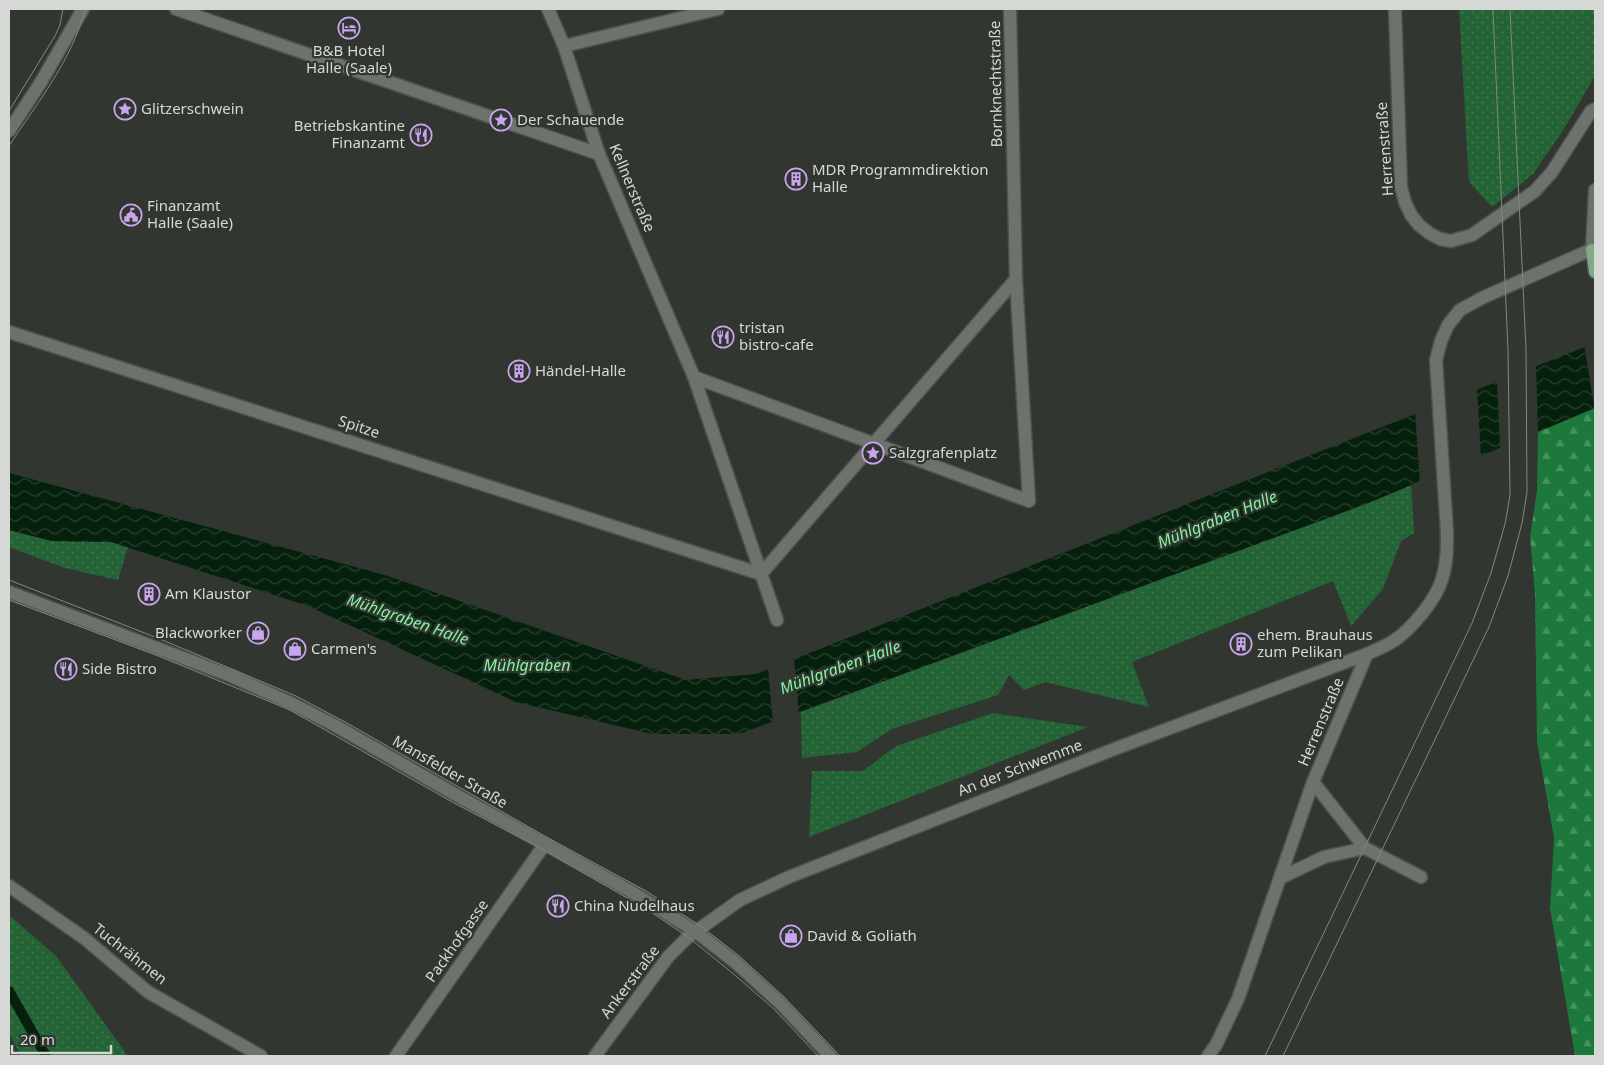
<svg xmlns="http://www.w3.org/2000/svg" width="1604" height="1065" viewBox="0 0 1604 1065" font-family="'Noto Sans',sans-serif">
<defs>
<pattern id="grass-dots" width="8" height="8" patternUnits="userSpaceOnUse" patternTransform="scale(1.25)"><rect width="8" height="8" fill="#236335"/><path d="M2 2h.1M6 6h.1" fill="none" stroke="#427951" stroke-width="1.8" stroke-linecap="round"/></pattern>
<pattern id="forest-firs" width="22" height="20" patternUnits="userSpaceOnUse" patternTransform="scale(1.25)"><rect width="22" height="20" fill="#1d793b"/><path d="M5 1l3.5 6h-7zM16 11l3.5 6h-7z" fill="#489160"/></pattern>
<pattern id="water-waves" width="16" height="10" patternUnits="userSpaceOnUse" patternTransform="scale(1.25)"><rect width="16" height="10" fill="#05210d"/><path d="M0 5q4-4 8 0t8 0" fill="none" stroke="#29402f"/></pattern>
</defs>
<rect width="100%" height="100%" fill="#313631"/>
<g fill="url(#grass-dots)">
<path d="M1459 9H1595V75L1593 79 1564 129 1533 174 1492 207 1469 182Z"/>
<path d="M1411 485 1414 533 1401 541 1383 589 1351 626 1333 581 1132 662 1149 707 1045 682 1024 690 1009 675 998 695 892 729 857 752 802 758 801 712 1366 504Z"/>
<path d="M9 530 52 541 111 542 128 547 118 580 65 568 9 547Z"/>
<path d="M993 713 1088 727 809 837 812 771H863L896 746Z"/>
<path d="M9 915 56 956 128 1056H21L9 1033Z"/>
</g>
<path fill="url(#forest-firs)" d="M1594 408 1595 1056H1575L1550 908 1554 838 1537 742 1535 594 1530 537 1537 491 1538 432Z"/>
<path fill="url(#water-waves)" d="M1595 343V408L1366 504 739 734H652L516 702 308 606 111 542 52 541 9 530V473L385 575 686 680 756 674Z"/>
<g fill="#313631">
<path d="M1595 341V411L1584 345Z"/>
<path d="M1536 364 1538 434 1500 450 1497 379Z"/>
<path d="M1477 387 1481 458 1420 484 1415 411Z"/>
<path d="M794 656 799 715 773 725 768 667Z"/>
</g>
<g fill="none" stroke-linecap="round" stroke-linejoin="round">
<path stroke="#05210d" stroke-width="10" d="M9 991 46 1056"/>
<g stroke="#4e514e" stroke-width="15">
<g id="minor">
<path d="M176 9 599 154"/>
<path d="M548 9 564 46 599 154 694 377 777 620"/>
<path d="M1395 9 1401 187 1405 202 1411 215 1419 225 1429 233 1440 239 1451 241 1472 235 1535 191 1552 172 1591 111 1595 109"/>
<path d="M564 46 718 9"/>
<path d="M9 131 41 82 83 9"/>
<path d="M1592 250 1595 190"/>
<path d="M9 332 761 574 1016 279"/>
<path d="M694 377 1029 501 1016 279 1010 9"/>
<path d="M9 592 231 676 293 704 336 726 458 796 632 892 695 931 735 962 779 1002 830 1056"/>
<path d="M1313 782 1365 848 1421 877"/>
<path d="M1280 878 1324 857 1365 848"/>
<path d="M9 886 84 938 148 992 261 1056"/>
<path d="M396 1056 545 844"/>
<path d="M595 1056 668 957 688 937 740 900 789 877 1117 748 1367 654C1376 650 1386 646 1395 640 1412 628 1436 600 1442 579 1447 564 1447 549 1447 533L1436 360 1441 341 1448 325 1460 310 1484 297 1595 248"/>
<path d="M1208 1056 1216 1045 1238 999 1313 782 1367 654"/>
</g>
</g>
<g stroke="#4e514e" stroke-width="15">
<path id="major" d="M1592 250 1595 272"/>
</g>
<use href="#minor" stroke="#6d726d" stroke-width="12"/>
<use href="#major" stroke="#80aa87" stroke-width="12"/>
<g stroke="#838783" stroke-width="1">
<path d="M9 111 55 36 60 25 63 9"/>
<path d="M9 146C37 103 73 59 85 9"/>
<path d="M9 580 160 639 296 696 347 723 548 838 646 891 702 927 738 955 783 996 840 1056"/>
<path d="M9 600 156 655 290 710 454 803 542 849 648 910 688 937 730 971 774 1009 818 1056"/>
<path d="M1265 1056 1472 623 1491 573 1505 524 1510 495 1508 350 1493 9"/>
<path d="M1283 1056 1489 627 1508 576 1522 523 1527 492 1526 349 1510 9"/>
</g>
</g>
<defs>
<g id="hotel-ring" transform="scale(1.125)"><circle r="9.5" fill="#313631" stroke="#c9a5ee" stroke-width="1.5"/><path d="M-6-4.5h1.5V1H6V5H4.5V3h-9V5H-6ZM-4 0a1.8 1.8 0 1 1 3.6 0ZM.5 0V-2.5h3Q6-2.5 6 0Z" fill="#c9a5ee"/></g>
<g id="sight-ring" transform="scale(1.125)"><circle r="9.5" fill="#313631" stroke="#c9a5ee" stroke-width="1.5"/><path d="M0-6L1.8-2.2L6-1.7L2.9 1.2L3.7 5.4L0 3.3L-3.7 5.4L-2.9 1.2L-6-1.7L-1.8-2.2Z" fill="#c9a5ee"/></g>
<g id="restaurant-ring" transform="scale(1.125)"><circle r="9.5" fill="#313631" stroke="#c9a5ee" stroke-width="1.5"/><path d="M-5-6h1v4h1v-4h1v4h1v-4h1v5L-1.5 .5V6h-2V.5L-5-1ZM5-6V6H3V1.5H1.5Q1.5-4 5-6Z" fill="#c9a5ee"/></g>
<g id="building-ring" transform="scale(1.125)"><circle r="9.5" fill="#313631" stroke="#c9a5ee" stroke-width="1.5"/><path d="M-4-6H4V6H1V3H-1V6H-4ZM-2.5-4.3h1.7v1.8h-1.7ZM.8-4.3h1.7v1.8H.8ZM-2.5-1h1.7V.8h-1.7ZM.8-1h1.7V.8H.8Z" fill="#c9a5ee"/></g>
<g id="civic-ring" transform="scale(1.125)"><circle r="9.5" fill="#313631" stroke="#c9a5ee" stroke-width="1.5"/><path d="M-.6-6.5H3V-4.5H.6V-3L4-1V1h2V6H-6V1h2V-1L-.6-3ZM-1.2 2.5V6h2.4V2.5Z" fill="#c9a5ee"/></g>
<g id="shop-ring" transform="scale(1.125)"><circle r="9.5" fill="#313631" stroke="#c9a5ee" stroke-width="1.5"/><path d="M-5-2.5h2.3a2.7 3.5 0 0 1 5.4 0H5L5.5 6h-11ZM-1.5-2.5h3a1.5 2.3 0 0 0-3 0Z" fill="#c9a5ee"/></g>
</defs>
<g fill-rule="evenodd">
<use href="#hotel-ring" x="349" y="28"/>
<use href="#sight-ring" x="125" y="109"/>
<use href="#sight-ring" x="501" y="120"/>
<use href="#restaurant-ring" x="421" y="135"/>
<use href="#building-ring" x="796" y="179"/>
<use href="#civic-ring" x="131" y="215"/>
<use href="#restaurant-ring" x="723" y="337"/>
<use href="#building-ring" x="519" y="371"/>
<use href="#sight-ring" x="873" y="453"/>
<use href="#building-ring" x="149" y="594"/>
<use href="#shop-ring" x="258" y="633"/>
<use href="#building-ring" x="1241" y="644"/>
<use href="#shop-ring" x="295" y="649"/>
<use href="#restaurant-ring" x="66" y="669"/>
<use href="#restaurant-ring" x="558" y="906"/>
<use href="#shop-ring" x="791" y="936"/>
</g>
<g text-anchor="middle" stroke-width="4.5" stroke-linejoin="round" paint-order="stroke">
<g font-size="15" fill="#d5d8d5" stroke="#313631" text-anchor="start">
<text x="349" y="56" text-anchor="middle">B&amp;B Hotel<tspan x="349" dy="17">Halle (Saale)</tspan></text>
<text x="141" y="114">Glitzerschwein</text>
<text x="517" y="125">Der Schauende</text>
<text x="405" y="131" text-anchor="end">Betriebskantine<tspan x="405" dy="17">Finanzamt</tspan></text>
<text x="812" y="175">MDR Programmdirektion<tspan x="812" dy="17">Halle</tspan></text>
<text x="147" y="211">Finanzamt<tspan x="147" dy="17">Halle (Saale)</tspan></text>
<text x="739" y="333">tristan<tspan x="739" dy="17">bistro-cafe</tspan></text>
<text x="535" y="376">Händel-Halle</text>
<text x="889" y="458">Salzgrafenplatz</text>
<text x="165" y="599">Am Klaustor</text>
<text x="242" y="638" text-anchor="end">Blackworker</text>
<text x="1257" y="640">ehem. Brauhaus<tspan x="1257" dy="17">zum Pelikan</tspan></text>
<text x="311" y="654">Carmen's</text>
<text x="82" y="674">Side Bistro</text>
<text x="574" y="911">China Nudelhaus</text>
<text x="807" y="941">David &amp; Goliath</text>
</g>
<g font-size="15" fill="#d5d8d5" stroke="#313631">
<text transform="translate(996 84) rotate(-91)" y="5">Bornknechtstraße</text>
<text transform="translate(1385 149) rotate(-94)" y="5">Herrenstraße</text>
<text transform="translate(632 188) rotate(67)" y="5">Kellnerstraße</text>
<text transform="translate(359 427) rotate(18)" y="5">Spitze</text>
<text transform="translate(1321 722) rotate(-67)" y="5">Herrenstraße</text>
<text transform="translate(1020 768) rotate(-21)" y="5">An der Schwemme</text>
<text transform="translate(450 772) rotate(30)" y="5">Mansfelder Straße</text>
<text transform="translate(457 941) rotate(-55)" y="5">Packhofgasse</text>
<text transform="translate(130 954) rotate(38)" y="5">Tuchrähmen</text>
<text transform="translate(630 982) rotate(-53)" y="5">Ankerstraße</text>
</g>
<g font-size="16" font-style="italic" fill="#84f49e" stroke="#313631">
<text transform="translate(1217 519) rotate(-22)" y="6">Mühlgraben Halle</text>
<text transform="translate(408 619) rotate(19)" y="6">Mühlgraben Halle</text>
<text x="527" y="671">Mühlgraben</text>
<text transform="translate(840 667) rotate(-20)" y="6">Mühlgraben Halle</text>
</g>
</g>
<rect width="1604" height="1065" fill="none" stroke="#d5d8d5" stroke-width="20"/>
<path d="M12 1045v8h99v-8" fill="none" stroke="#d5d8d5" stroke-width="2.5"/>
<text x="20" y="1045" font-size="15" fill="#d5d8d5" stroke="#313631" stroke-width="4" paint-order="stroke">20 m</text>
</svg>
